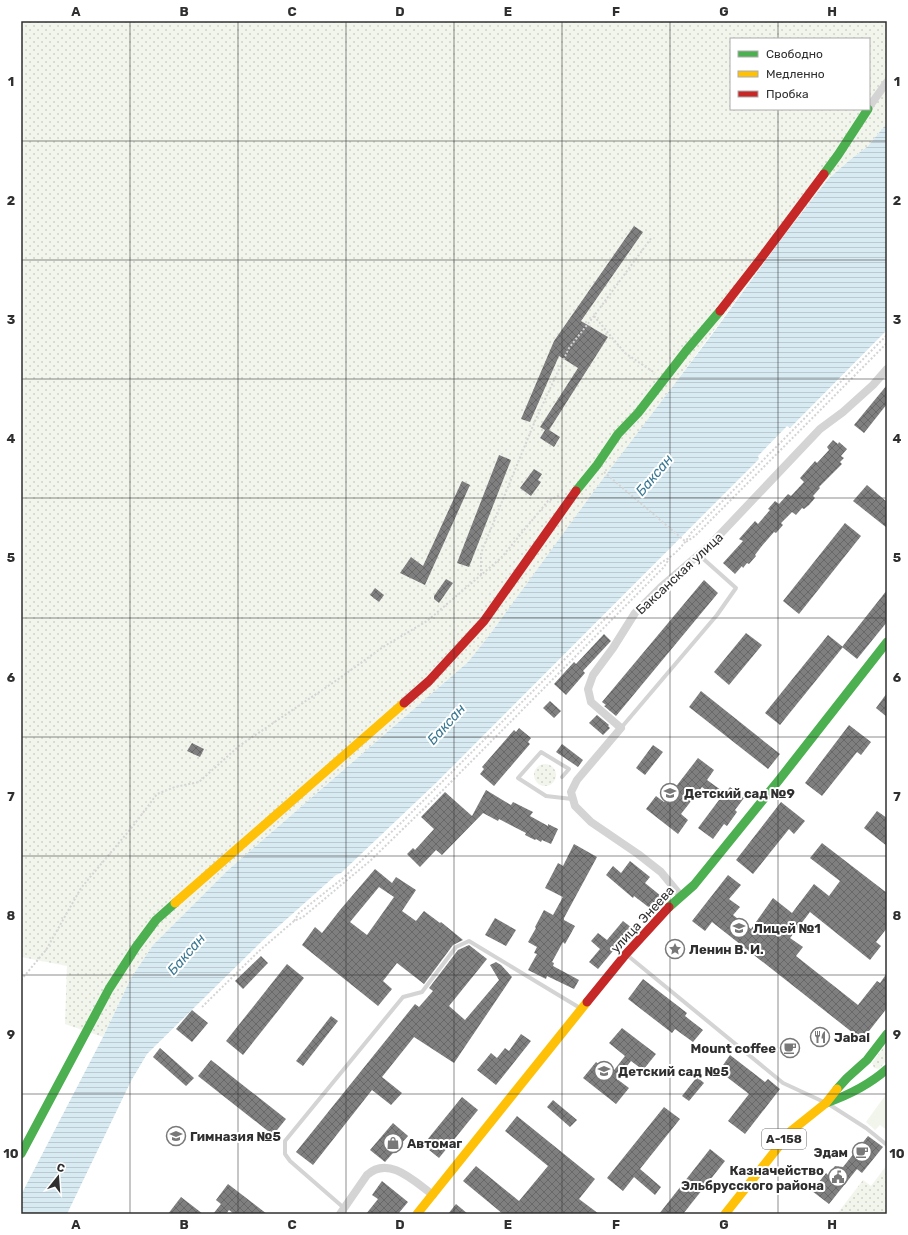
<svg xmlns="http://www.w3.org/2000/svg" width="908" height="1235" viewBox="0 0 908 1235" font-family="Rubik,sans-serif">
<defs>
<pattern id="grass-dots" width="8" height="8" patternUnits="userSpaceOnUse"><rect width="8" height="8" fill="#f2f5ec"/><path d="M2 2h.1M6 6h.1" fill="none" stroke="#d0d2cb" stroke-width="1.8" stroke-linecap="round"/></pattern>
<pattern id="water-rules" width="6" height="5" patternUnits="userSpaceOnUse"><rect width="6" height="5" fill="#d8ebf2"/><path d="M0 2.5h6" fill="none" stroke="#bacad0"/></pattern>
<pattern id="building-cross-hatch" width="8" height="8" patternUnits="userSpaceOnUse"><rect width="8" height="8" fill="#7f7f7f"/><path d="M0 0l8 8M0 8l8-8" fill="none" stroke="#686868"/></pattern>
</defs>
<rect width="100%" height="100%" fill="#fff"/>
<g fill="url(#grass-dots)" fill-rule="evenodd">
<path d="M21 21H887V123L868 146 851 159 828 179 779 242 491 633 468 662 227 871 153 945 131 978 103 1037 65 1024 67 966 21 957ZM731 39H869V109H731Z"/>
<circle cx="545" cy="775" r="11"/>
<path d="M887 1043V1060L879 1069 874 1068 872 1063Z"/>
<path d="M887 1165V1214H837L863 1180 871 1186Z"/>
</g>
<path fill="#f2f5ec" d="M887 1093V1130L880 1125 875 1130 866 1122Z"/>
<path fill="url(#water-rules)" d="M887 123V330L790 428 787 426 758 456 759 459 436 783 341 873 336 875 261 942 147 1054 131 1081 67 1214H21V1195L103 1037 131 978 153 945 227 871 468 662 491 633 605 476 713 333 779 242 828 179 851 159 868 146Z"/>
<g fill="url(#building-cross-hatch)" fill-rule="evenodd">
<path d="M634 226 643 232 581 321 608 337 549 430 560 437 554 447 540 438 545 430 540 427 578 368 559 356 530 422 521 419 554 341Z"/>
<path d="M887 385V404L864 433 854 425Z"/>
<path d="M833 440 838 444 839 442 847 449 841 456 844 458 840 462 842 464 819 487 820 488 813 496 815 498 809 505 804 509 802 508 796 515 792 512 781 523 783 525 776 533 774 532 761 547 755 555 756 556 749 564 747 563 743 568 742 566 735 574 723 563 743 541 739 539 755 521 758 524 770 510 768 509 775 501 779 504 788 494 791 496 804 482 800 478 815 461 817 463 829 450 827 447Z"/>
<path d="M499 455 511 460 469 567 457 563Z"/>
<path d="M534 469 542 474 538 480 541 482 531 496 520 488Z"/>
<path d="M462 481 470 485 425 585 400 573 411 557 423 566Z"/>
<path d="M867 485 887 502V528L853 501Z"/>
<path d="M845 523 861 536 799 614 783 601Z"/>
<path d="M446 579 453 583 439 603 434 599V596Z"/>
<path d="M704 580 718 593 616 716 604 706 606 705 602 702Z"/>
<path d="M375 588 384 595 379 602 370 595Z"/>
<path d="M887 590V622L857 659 842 647Z"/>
<path d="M746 633 762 645 729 685 714 672Z"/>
<path d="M604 634 611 641 610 642 583 671 585 673 566 695 554 684 574 662 576 664Z"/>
<path d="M828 635 843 647 780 725 765 713Z"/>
<path d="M701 691 780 754 768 769 689 707Z"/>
<path d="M887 693V717L876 708Z"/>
<path d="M550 701 561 711 554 718 543 708Z"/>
<path d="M597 715 609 725 608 726 610 728 603 735 589 723Z"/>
<path d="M849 725 871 742 861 755 857 752 822 796 805 783Z"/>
<path d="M519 728 531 738 528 742 530 744 494 786 480 774 484 769 482 767 514 730 516 732Z"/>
<path d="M192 743 204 749 200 757 187 751Z"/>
<path d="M562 744 583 760 578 767 556 752Z"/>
<path d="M653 745 663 752 645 775 636 768Z"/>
<path d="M698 758 714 770 707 780 725 793 730 787 744 798 735 810 737 812 727 826 724 824 713 839 698 828 719 800 702 787 681 814 688 820 678 834 646 809 656 796 664 802Z"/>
<path d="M486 790 511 805 513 802 533 812 530 816 548 826V824L558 829 551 844 542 840 541 842 536 839 535 840 525 835 526 833 499 819 498 821 483 813 442 855 436 850 420 867 407 854 413 848 415 850 434 829 421 817 445 792 472 816Z"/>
<path d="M781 802 805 821 794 834 789 829 753 874 736 860Z"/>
<path d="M877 811 887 818V846L864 828Z"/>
<path d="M822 843 887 893V928L876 942 881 946 870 960 810 912 790 938 803 947 796 956 858 1005 877 981 880 983 887 973V1008L862 1040 712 922 705 931 692 921 728 875 741 885 729 899 740 907 733 915 751 929 773 898 792 913 814 884 829 896 840 881 810 858Z"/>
<path d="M574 844 597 857 564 918V920L575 926 565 944 563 942 552 962 554 963 553 966 579 980 574 989 547 976 546 979 528 970 537 954 534 953 537 947 528 942 536 928 535 927 544 910 553 915 563 897 545 888 558 863 563 866Z"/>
<path d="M630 861 650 877 645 883 661 896 651 909 634 896 633 898 606 875 613 866 621 873Z"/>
<path d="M375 869 392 883 396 877 416 890 402 911 416 921 424 911 440 923 441 922 463 940 453 945 424 984 397 963 383 981 392 989 378 1006 302 945 315 927 322 933 340 910ZM379 887 394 897 367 935 350 922Z"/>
<path d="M495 918 516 930 506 946 485 935Z"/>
<path d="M623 921 632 928 598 969 589 962 600 949 591 941 598 933 607 940Z"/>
<path d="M469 945 487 959 449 1006 465 1020 499 980 490 965 496 962 501 965 512 977 454 1063 414 1037 382 1077 402 1093 391 1105 372 1090 313 1165 296 1152 415 1004 419 1007 433 991 429 988 458 950Z"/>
<path d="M261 956 268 963 243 989 235 981Z"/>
<path d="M287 964 304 978 243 1055 226 1041Z"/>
<path d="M643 979 687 1013 685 1016 703 1030 693 1042 675 1029 672 1033 628 999Z"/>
<path d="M192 1010 208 1023 192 1042 176 1029Z"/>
<path d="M331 1016 338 1021 303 1066 296 1061Z"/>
<path d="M622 1028 656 1054 643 1070 631 1061 617 1079 629 1088 616 1104 583 1078 596 1062 611 1074 625 1056 609 1043Z"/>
<path d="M521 1034 531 1041 496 1085 477 1070 491 1053 497 1058 505 1048 509 1051Z"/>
<path d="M160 1048 194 1078 186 1086 153 1057Z"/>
<path d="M730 1055 765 1082 768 1079 780 1089 745 1134 728 1121 749 1094 719 1071Z"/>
<path d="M211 1060 286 1119 273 1135 198 1076Z"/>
<path d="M697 1077 704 1083 689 1101 682 1096Z"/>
<path d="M462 1097 478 1110 439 1158 423 1145Z"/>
<path d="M553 1100 577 1120 570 1127 547 1107Z"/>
<path d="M664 1107 680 1119 640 1169 661 1187 655 1195 634 1177 623 1191 607 1178Z"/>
<path d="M517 1116 595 1179 579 1199 599 1214H503L463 1181 476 1166 519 1201 548 1166 505 1131Z"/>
<path d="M393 1123 408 1136 385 1162 370 1150Z"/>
<path d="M868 1136 883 1147 862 1173 857 1169 829 1204 812 1191 826 1173 828 1175 835 1166 843 1167Z"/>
<path d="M710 1149 725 1161 683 1214H659Z"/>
<path d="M382 1181 408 1202 398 1214H366L378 1199 372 1195Z"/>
<path d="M228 1184 267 1214H234L229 1210 226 1214H213L221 1204 216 1200Z"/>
<path d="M181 1197 203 1214H168Z"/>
<path d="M456 1204 468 1214H448Z"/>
</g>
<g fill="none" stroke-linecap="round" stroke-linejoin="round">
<g stroke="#d4d4d4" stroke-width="2" stroke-dasharray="2 2" stroke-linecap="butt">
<path d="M594 316 625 353 655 373"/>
<path d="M604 472 686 542 695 536 887 343"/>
<path d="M481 575V553L535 421 569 348 594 316 652 237"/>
<path d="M294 921 299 913 342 879 403 821 662 562C674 556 684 545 691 533L887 335"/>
<path d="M21 980 46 950 81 888 133 826 157 794 175 787 199 782 239 746 337 680 383 647 427 621 501 558 548 501 560 495"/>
<path d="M202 1007 259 951 294 921 303 917 371 860 444 789 664 567 669 559"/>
</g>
<g stroke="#d4d4d4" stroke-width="4">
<path d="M621 728 717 615 736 588 699 555"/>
<path d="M562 777 569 769 541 752 518 778 546 796 572 799"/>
<path d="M627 955 783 1083 824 1102"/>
<path d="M830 1105 866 1128 887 1145"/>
<path d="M344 1208 290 1161 285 1154V1141L403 997 422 992 456 947 469 941 580 1008"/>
</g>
<g stroke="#d4d4d4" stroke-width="8">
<path d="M869 107 887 82"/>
<path d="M680 895 661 872 638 854 591 822 575 806 571 792 577 780 621 728 591 702 588 689 593 675 613 648 635 613 661 587 709 546 820 429 843 412 873 385 887 369"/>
<path d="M340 1214 367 1175C389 1155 415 1182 433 1195"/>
</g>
<g stroke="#4caf50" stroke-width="9">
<path d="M824 174 838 155 868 109"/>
<path d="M576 491 597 465 618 434 638 413 686 351 720 311"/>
<path d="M669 907 694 885 779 780 887 642"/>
<path d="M837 1089 847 1078 867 1060 887 1034"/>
<path d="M826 1103C849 1095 869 1085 887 1069"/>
<path d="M21 1154 109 989 136 947 156 920 175 903"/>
</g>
<g stroke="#ffc107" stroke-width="9">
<path d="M175 903 404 703"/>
<path d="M417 1214 587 1002"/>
<path d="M725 1214 791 1131 826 1103 837 1089"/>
</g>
<g stroke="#c62828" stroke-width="9">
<path d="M720 311 762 257 824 174"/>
<path d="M404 703 429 681 484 621 576 491"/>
<path d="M587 1002 626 954 669 907"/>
</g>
</g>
<path fill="none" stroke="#2f2f2f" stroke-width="1" stroke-opacity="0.55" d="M130 21V1214M238 21V1214M346 21V1214M454 21V1214M562 21V1214M670 21V1214M778 21V39M778 109V1214M21 141H887M21 260H887M21 379H887M21 498H887M21 618H887M21 737H887M21 856H887M21 975H887M21 1094H887"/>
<defs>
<g id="school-ring" transform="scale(1)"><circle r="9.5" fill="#fff" stroke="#787878" stroke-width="1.5"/><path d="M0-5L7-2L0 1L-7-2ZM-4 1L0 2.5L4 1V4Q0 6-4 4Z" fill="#787878"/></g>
<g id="sight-ring" transform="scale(1)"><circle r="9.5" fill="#fff" stroke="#787878" stroke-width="1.5"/><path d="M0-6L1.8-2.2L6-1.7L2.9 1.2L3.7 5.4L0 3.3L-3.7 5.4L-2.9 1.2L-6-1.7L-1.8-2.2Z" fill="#787878"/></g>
<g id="restaurant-ring" transform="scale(1)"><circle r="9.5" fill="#fff" stroke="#787878" stroke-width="1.5"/><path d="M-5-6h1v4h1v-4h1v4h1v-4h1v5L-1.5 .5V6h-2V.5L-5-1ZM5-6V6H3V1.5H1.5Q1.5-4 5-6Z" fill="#787878"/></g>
<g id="cafe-ring" transform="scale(1)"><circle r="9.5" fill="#fff" stroke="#787878" stroke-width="1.5"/><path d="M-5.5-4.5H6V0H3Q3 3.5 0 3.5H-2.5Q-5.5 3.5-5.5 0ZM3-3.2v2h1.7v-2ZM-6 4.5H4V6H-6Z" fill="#787878"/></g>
<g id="shop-ring" transform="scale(1)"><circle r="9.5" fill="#fff" stroke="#787878" stroke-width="1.5"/><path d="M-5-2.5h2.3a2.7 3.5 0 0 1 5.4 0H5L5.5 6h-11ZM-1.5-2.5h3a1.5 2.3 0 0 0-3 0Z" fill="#787878"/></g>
<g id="civic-ring" transform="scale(1)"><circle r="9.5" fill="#fff" stroke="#787878" stroke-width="1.5"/><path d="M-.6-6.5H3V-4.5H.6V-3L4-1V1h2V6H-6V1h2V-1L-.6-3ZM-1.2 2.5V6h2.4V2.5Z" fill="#787878"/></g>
</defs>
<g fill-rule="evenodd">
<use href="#school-ring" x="670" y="793"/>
<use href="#school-ring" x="739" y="928"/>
<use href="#sight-ring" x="675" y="949"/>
<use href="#restaurant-ring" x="820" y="1037"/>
<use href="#cafe-ring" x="790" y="1048"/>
<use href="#school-ring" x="604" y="1071"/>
<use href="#school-ring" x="176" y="1136"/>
<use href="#shop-ring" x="393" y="1143"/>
<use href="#cafe-ring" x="862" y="1152"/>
<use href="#civic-ring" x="838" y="1177"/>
</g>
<g text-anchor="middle" stroke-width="4" stroke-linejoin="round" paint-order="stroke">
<rect fill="#fff" stroke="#6d6d6d" stroke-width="1" x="762" y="1129" width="44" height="20" rx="3"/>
<g font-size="12" font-weight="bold" fill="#2f2f2f">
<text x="784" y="1143">А-158</text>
</g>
<g font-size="13" fill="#2f2f2f" stroke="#fff">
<text transform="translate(679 573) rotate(-43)" y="5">Баксанская улица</text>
<text transform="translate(642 919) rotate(-47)" y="5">улица Энеева</text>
</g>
<g font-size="13" font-weight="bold" fill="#2f2f2f" stroke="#fff" text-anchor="start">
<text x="684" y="798">Детский сад №9</text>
<text x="753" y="933">Лицей №1</text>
<text x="689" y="954">Ленин В. И.</text>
<text x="834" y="1042">Jabal</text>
<text x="776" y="1053" text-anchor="end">Mount coffee</text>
<text x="618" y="1076">Детский сад №5</text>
<text x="190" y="1141">Гимназия №5</text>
<text x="407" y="1148">Автомаг</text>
<text x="848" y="1157" text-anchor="end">Эдам</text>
<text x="824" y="1175" text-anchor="end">Казначейство<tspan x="824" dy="15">Эльбрусского района</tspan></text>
</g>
<g font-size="14" font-style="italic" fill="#3a7994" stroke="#fff">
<text transform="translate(654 475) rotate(-50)" y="5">Баксан</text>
<text transform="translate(446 724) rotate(-48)" y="5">Баксан</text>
<text transform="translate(186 954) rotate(-49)" y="5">Баксан</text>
</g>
</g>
<rect width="908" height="1235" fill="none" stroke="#ffffff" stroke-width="44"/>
<rect x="730" y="38" width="140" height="72" fill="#ffffff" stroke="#acacac"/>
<rect x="738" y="51" width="20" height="6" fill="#4caf50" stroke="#acacac"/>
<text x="766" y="58" font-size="12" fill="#2f2f2f">Свободно</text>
<rect x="738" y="71" width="20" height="6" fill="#ffc107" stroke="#acacac"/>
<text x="766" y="78" font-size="12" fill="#2f2f2f">Медленно</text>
<rect x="738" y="91" width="20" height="6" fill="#c62828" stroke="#acacac"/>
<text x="766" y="98" font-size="12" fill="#2f2f2f">Пробка</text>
<g transform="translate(58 1177) rotate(17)" stroke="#ffffff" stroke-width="3" paint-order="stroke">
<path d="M0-3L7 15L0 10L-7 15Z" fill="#2f2f2f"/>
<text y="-6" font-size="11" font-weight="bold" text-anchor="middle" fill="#2f2f2f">С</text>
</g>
<rect x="22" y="22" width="864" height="1191" fill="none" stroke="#2f2f2f" stroke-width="1.5"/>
<g font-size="13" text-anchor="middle" font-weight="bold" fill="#2f2f2f">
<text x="76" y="16">A</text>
<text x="184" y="16">B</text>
<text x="292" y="16">C</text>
<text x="400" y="16">D</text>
<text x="508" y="16">E</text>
<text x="616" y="16">F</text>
<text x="724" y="16">G</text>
<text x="832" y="16">H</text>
<text x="11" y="86">1</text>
<text x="897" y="86">1</text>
<text x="11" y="205">2</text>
<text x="897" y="205">2</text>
<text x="11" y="324">3</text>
<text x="897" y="324">3</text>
<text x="11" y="443">4</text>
<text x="897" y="443">4</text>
<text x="11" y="562">5</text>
<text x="897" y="562">5</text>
<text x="11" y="682">6</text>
<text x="897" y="682">6</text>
<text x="11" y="801">7</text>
<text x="897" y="801">7</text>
<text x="11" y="920">8</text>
<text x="897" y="920">8</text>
<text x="11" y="1039">9</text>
<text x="897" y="1039">9</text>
<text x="11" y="1158">10</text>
<text x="897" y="1158">10</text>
<text x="76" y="1229">A</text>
<text x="184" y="1229">B</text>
<text x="292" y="1229">C</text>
<text x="400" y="1229">D</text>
<text x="508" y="1229">E</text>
<text x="616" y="1229">F</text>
<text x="724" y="1229">G</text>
<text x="832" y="1229">H</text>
</g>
</svg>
